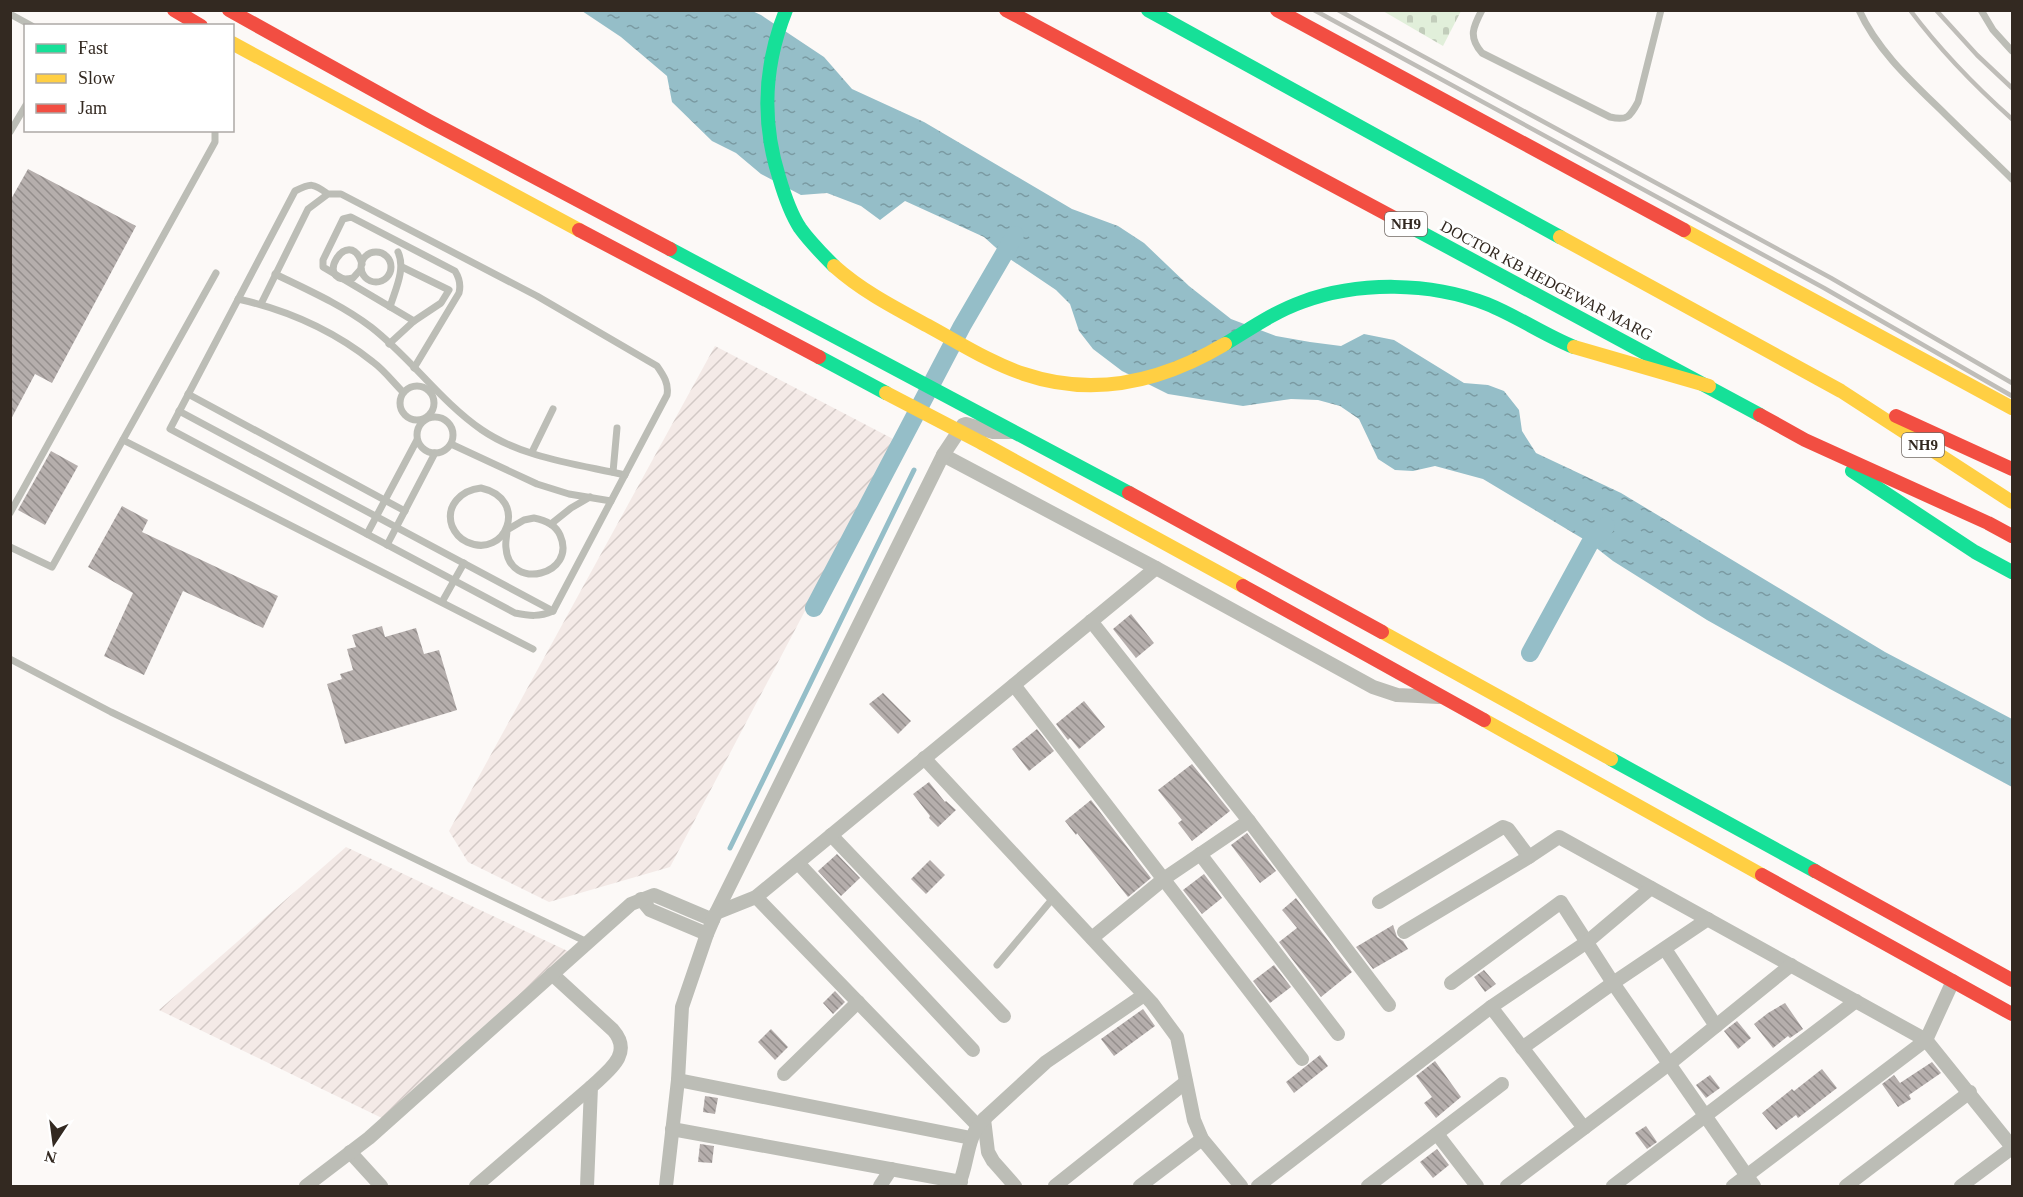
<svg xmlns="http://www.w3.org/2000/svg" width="2023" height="1197" viewBox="0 0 2023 1197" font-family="Georgia,serif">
<defs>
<pattern id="industrial-furrows" width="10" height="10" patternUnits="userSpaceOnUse" patternTransform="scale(1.5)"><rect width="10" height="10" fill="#f4eae7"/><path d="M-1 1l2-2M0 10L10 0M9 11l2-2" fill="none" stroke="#d2c9c6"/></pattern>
<pattern id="cemetery-stones" width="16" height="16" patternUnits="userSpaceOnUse" patternTransform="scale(1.5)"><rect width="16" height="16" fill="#e1efda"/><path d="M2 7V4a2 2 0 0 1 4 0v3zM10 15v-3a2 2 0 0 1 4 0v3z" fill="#c2cdbb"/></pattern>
<pattern id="water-ripples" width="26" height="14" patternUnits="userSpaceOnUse" patternTransform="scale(1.5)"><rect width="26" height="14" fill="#95bec8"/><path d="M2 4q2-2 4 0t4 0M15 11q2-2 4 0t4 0" fill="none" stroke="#7a9aa2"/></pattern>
<pattern id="building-back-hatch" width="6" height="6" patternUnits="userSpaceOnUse" patternTransform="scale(1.5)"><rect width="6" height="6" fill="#b5aeac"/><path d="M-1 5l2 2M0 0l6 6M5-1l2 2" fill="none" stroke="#948e8c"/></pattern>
</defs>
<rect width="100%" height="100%" fill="#fcf9f7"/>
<g fill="url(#industrial-furrows)">
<path d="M715 346 895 440 670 867 549 902 468 862 449 831Z"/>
<path d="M346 847 574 954 388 1121 159 1010Z"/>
</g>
<path fill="url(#cemetery-stones)" d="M1383 11H1461L1443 46Z"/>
<path fill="url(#water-ripples)" d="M750 10 761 15 824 57 852 89 924 122 1072 209 1118 226 1144 243 1189 286 1231 319 1276 336 1310 342 1341 346 1364 334 1394 340 1464 383 1488 385 1504 391 1519 410 1522 431 1536 453 1621 493 1885 652 2012 719V787L1830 689 1707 620 1613 561 1590 543 1483 479 1435 466 1413 471 1395 470 1378 459 1359 419 1340 406 1318 400 1291 399 1243 406 1168 394 1122 371 1093 349 1079 331 1070 304 1056 290 1004 255 984 237 905 201 880 220 861 206 827 193 801 195 761 174 736 153 712 141 672 102 667 76 621 37 582 11Z"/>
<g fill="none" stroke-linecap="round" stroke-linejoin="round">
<path stroke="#95bec8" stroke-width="5" d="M730 848 914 470"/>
<g stroke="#95bec8" stroke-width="18">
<path d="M814 608 962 326 1015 235"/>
<path d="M1530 653 1590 543 1606 526"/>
</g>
</g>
<g fill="url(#building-back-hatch)">
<path d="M28 169 136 226 52 383 35 374 10 421V201Z"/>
<path d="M51 451 78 466 45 525 18 510Z"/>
<path d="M122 506 148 520 142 532 278 596 263 628 183 591 144 675 104 656 133 593 88 567Z"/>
<path d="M1131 614 1154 643 1136 658 1113 629Z"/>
<path d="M382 626 385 637 416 628 424 654 439 650 457 710 345 744 327 684 342 679 340 674 353 670 347 649 356 647 352 635Z"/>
<path d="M883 693 911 721 898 734 869 704Z"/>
<path d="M1084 701 1105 727 1079 749 1070 738 1068 740 1056 724Z"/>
<path d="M1037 729 1054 751 1029 771 1012 749Z"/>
<path d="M1192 764 1230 811 1192 841 1178 823 1182 820 1158 790Z"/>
<path d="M929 782 945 802 946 801 956 810 938 827 929 818 930 816 913 794Z"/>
<path d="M1091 800 1151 878 1128 897 1077 833 1076 835 1065 821Z"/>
<path d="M1247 833 1276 871 1260 883 1231 845Z"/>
<path d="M837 854 860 878 841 896 818 871Z"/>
<path d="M930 860 945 875 926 894 911 879Z"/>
<path d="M1204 874 1222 898 1202 914 1183 890Z"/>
<path d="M1296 898 1352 972 1321 997 1279 942 1297 928 1282 910Z"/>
<path d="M1393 925 1397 937 1403 941 1408 949 1373 969 1356 947Z"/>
<path d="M1274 965 1291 987 1270 1003 1253 981Z"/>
<path d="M1484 970 1496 984 1485 992 1474 977Z"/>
<path d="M835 991 845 1002 833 1014 823 1003Z"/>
<path d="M1785 1003 1803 1029 1790 1038 1788 1036 1773 1048 1754 1024 1768 1013Z"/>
<path d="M1143 1009 1155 1026 1114 1056 1101 1039Z"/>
<path d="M1737 1021 1751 1038 1738 1049 1724 1031Z"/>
<path d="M771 1029 788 1047 775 1060 758 1042Z"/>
<path d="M1320 1055 1328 1066 1294 1093 1286 1082Z"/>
<path d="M1435 1061 1461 1097 1436 1118 1424 1103 1432 1097 1416 1076Z"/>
<path d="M1932 1062 1941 1073 1909 1095 1911 1099 1898 1107 1882 1084 1894 1075 1900 1083Z"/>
<path d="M1822 1069 1837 1088 1798 1118 1796 1115 1776 1130 1762 1113 1792 1089 1794 1091Z"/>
<path d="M1710 1075 1720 1088 1706 1098 1696 1085Z"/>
<path d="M705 1096 718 1098 715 1114 703 1112Z"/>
<path d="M1646 1126 1657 1142 1647 1149 1635 1133Z"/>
<path d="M700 1144 714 1146 712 1163 698 1162Z"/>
<path d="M1437 1149 1449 1165 1433 1178 1420 1162Z"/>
</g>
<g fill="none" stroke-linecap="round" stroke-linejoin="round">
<g stroke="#bcbdb6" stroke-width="7">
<path d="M1482 10C1473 27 1468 37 1482 53L1610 117C1627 121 1630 117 1638 102L1661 10"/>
<path d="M1859 10C1877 50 1911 81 1942 111 1965 134 1989 156 2012 179"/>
<path d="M1981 10 1993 30 2012 51"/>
<path d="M10 14 32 26"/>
<path d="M10 132 26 105"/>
<circle cx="376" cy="267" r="15"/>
<path d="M361 269 353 278C310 287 349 222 362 264"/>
<path d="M275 274C308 290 342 305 371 327 411 358 440 401 482 430 523 458 577 464 625 475"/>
<path d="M238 299C287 310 334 331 373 362 384 370 393 382 403 392"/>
<path d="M261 304 308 209 328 194H341L537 296 657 366C664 376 669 384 667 395L553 611C539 617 530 616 515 613L170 429 295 191C311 183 313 183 328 194"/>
<path d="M390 307C395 290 406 269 398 252"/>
<path d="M389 344 414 321 441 303 449 290 402 267"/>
<path d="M414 368 459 293C461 285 460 279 455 271L351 217 343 219 323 260V267L414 321"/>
<circle cx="417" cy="403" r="17"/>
<path d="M188 394 405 511"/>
<path d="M179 411 553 611"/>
<circle cx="435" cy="435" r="18"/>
<path d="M123 440 533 649"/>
<path d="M451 444 537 484 569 494 611 501"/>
<path d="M532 452 553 409"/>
<path d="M613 472 617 428"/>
<path d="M481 488C530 499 506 560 467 542 460 539 455 533 452 526 445 505 462 490 481 488Z"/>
<path d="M10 513 215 142V130"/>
<path d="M534 518C545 520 555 524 560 535 578 575 509 592 506 548 505 542 507 536 507 530L524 520Z"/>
<path d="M551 524 571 508 590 497"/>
<path d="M367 534 417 440"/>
<path d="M387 545 435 453"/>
<path d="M10 547 52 567 216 273"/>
<path d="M442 602 464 563"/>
<path d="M10 659 111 712 587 942"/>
<path d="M997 965 1054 897"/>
</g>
<g stroke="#bcbdb6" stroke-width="14">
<path d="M943 455 1156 568 1373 687 1397 695 1439 697"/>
<path d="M1091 621 1249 821 1389 1005"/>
<path d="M1014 685 1302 1059"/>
<path d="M924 758 1152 1003 1177 1037 1194 1120 1202 1139 1241 1186"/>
<path d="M831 835 1004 1016"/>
<path d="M1200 854 1338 1034"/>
<path d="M798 863 973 1050"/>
<path d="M756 897 977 1125"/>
<path d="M641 899 650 910 707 934"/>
<path d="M1379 902 1503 827 1508 829 1529 857"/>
<path d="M716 913 756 897 1156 568"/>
<path d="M1404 932 1529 857 1559 837 1926 1040 2012 1147"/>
<path d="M1092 938 1165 878 1249 821"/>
<path d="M1665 949 1716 1026"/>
<path d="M552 974 613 1030C634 1054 608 1071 591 1087L587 1186"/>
<path d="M1451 983 1561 902 1613 983 1754 1186"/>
<path d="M1491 1007 1584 1128"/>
<path d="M1522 1048 1613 983 1708 919"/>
<path d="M784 1074 858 1002"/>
<path d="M678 1080 971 1138"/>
<path d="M984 1119 988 1152 993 1161 1015 1186"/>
<path d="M672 1129 961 1182"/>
<path d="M1437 1134 1477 1186"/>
<path d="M350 1152 381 1186"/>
<path d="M306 1186 369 1138 631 904 654 895 713 920"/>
<path d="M476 1186 591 1087"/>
<path d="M666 1186 678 1080 682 1007 707 934 716 913 943 455 963 425 966 424 993 432H1011"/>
<path d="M880 1186 891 1169"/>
<path d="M958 1186C969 1164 965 1138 984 1119L1046 1062 1144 995"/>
<path d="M1055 1186 1186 1082"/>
<path d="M1140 1186 1202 1139"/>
<path d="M1258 1186 1491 1007 1587 942 1651 888"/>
<path d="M1368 1186 1502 1084"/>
<path d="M1507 1186 1669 1064 1791 965"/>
<path d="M1613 1186 1856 1001"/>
<path d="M1733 1186 1926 1040 1953 981"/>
<path d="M1846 1186 1970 1092"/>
<path d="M1961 1186 2012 1148"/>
</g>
<g stroke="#16e098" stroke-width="14">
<path d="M786 10C764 65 761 120 779 177 784 194 790 213 800 228 810 242 822 254 834 266"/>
<path d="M1148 10 1560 237"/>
<path d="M1396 219 1760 415"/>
<path d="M670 249 1129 493"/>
<path d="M1225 344C1250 329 1274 312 1302 302 1359 281 1430 282 1487 304 1517 316 1544 335 1574 347"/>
<path d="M819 357 886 393"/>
<path d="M1852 471 1975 552 2012 572"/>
<path d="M1611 759 1815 871"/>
</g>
<g stroke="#ffcf43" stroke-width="14">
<path d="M232 43 579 230"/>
<path d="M1684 230 2012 408"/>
<path d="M1560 237 1841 391 2012 502"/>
<path d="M834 266C863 292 897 309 930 327 961 344 991 363 1024 374 1095 398 1163 381 1225 344"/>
<path d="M1574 347 1709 386"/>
<path d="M982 443 1243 586"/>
<path d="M1382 632 1611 759"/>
<path d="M1484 720 1762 875"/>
</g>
<g stroke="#f24e42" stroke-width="14">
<path d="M174 10 201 26"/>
<path d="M229 10 429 121 670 249"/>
<path d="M1006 10 1396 219"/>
<path d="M1277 10 1684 230"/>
<path d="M579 230 819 357"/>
<path d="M1760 415 1805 440 1988 523 2012 536"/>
<path d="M1896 416 2012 469"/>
<path d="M1129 493 1382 632"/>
<path d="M1243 586 1484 720"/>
<path d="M1815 871 2012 980"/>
<path d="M1762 875 2012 1014"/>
</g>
<g stroke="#bfbdb8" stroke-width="4.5">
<path d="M1314 10 1824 288 2012 396"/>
<path d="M1338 10 1831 278 2012 383"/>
<path d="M1910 10C1940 50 1975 86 2012 119"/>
<path d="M1936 10 1977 55 2012 88"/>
</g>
<path stroke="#ffcf43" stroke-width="14" d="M886 393 982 443"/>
</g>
<g text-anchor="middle" stroke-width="6" stroke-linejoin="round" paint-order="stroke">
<g fill="#fff" stroke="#706964" stroke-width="1.5">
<rect x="1385" y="212" width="42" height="24" rx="4.5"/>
<rect x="1902" y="433" width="42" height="24" rx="4.5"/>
</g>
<g font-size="15" font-weight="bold" fill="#332921">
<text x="1406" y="229">NH9</text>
<text x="1923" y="450">NH9</text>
</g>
<g font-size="16" fill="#332921" stroke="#fff">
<text transform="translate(1547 280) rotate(28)" y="6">DOCTOR KB HEDGEWAR MARG</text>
</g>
</g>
<rect width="2023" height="1197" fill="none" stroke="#332921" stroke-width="24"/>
<rect x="24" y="24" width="210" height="108" fill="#ffffff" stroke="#ada9a6" stroke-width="1.5"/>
<rect x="36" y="44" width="30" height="9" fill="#16e098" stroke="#ada9a6" stroke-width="1.5"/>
<text x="78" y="54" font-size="18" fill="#332921">Fast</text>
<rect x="36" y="74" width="30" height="9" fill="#ffcf43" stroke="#ada9a6" stroke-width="1.5"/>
<text x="78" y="84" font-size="18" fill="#332921">Slow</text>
<rect x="36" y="104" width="30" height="9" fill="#f24e42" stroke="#ada9a6" stroke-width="1.5"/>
<text x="78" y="114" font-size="18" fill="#332921">Jam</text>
<g transform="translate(54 1143) rotate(193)" stroke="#ffffff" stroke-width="4.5" paint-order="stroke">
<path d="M0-4.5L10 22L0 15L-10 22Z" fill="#332921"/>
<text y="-9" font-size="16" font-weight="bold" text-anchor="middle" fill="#332921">N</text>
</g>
</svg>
